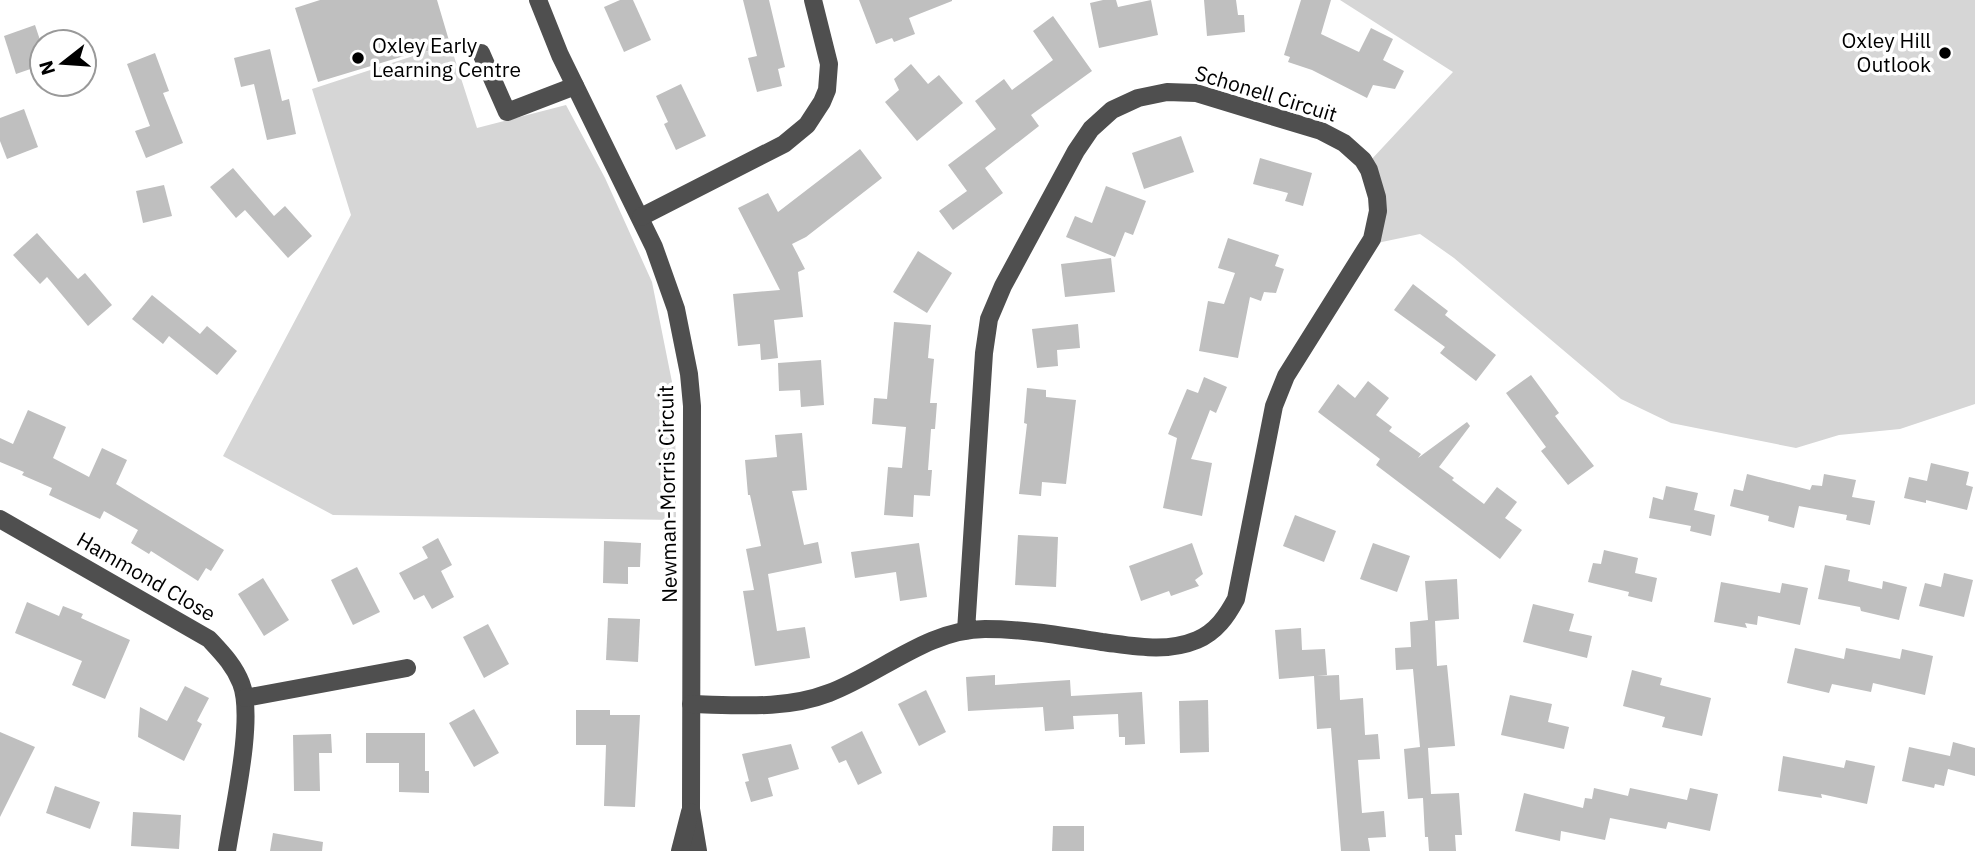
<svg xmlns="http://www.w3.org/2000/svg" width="1975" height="851" viewBox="0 0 1975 851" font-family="'IBM Plex Sans',sans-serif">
<rect width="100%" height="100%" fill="#fff"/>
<g fill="#d6d6d6">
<path d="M1340 0H1975V404L1900 429 1839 435 1796 448 1671 423 1621 399 1454 258 1420 234 1377 243 1370 161 1453 72Z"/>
<path d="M450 44 477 128 566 105 605 178 652 282 675 397 676 520 333 515 223 456 351 215 312 89Z"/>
</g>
<g fill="#bfbfbf">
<path d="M320 0H437L450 44 415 55 414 53 318 82 295 8Z"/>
<path d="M620 0H633L651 40 624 52 604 7Z"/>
<path d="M743 0H769L785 67 778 69 782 86 757 92 748 58 757 56Z"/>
<path d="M859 0H952V1L909 18 915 34 894 42 892 38 876 44Z"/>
<path d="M1103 0H1116L1118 7 1151 0 1158 35 1099 48 1090 3Z"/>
<path d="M1204 0H1236L1238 15H1244L1245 32 1207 36Z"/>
<path d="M1301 0H1331L1321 34 1359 52 1371 28 1393 39 1383 60 1404 71 1395 89 1373 85 1367 98 1312 70 1288 62 1290 57 1284 55Z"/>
<path d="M1053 16 1092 71 1031 115 1039 126 985 168 1003 193 953 230 939 211 967 191 948 165 996 129 975 101 1004 79 1012 90 1053 60 1033 31Z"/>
<path d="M35 25 42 46V65L16 74 4 36Z"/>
<path d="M270 49 282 101 289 99 296 134 267 140 254 84 241 87 234 58Z"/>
<path d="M155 53 169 91 163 93 183 143 146 158 135 131 150 126 127 64Z"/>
<path d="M911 64 928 84 939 75 963 103 917 141 885 102 899 90 894 79Z"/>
<path d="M681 84 706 136 676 150 664 124 668 122 656 96Z"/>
<path d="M24 109 38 147 7 159 0 141V118Z"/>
<path d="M1181 136 1194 172 1144 189 1132 153Z"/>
<path d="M860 149 882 178 806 237 792 244 805 269 798 272 803 317 774 320 778 358 761 360 760 344 738 346 733 294 780 290 738 208 768 193 778 212Z"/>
<path d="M1260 158 1312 173 1303 206 1285 201 1288 193 1253 184Z"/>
<path d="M233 168 274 216 285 206 312 236 288 258 245 210 236 218 210 187Z"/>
<path d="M164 185 172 216 143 223 136 191Z"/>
<path d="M1106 186 1146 201 1133 235 1125 232 1115 257 1066 237 1075 216 1092 223Z"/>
<path d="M37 233 78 279 85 273 112 305 88 326 47 277 40 284 13 255Z"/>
<path d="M1228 238 1279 255 1275 266 1284 269 1276 293 1264 292 1261 301 1250 297 1238 358 1199 351 1208 301 1224 304 1235 273 1218 268Z"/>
<path d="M918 251 952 273 927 313 893 292Z"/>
<path d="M1111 258 1115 292 1065 297 1061 264Z"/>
<path d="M1413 284 1448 311 1445 315 1496 355 1476 381 1440 353 1445 347 1394 310Z"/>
<path d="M152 295 200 334 207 326 237 351 217 375 169 336 163 344 132 319Z"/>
<path d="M894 322 931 325 928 358 934 359 930 403H937L935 429H931L928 470H932L930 496 914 495 913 517 884 515 888 467 902 468 906 427 872 424 874 398 887 399Z"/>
<path d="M1078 324 1080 348 1057 350 1058 366 1037 368 1032 329Z"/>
<path d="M821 360 824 405 801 407 800 390 779 391 778 363Z"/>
<path d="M1531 375 1559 413 1555 416 1594 466 1568 485 1541 451 1546 447 1506 393Z"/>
<path d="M1204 377 1227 387 1216 413 1210 410 1191 459 1212 463 1202 516 1163 508 1177 438 1168 434 1187 389 1198 393Z"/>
<path d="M1368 381 1389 398 1376 415 1392 427 1389 431 1421 454 1418 458 1467 422 1470 426 1439 467 1454 478 1452 480 1484 504 1497 487 1517 502 1505 518 1522 530 1500 559 1376 465 1380 459 1318 412 1338 384 1355 398Z"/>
<path d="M1027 388 1046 390V397L1076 400 1066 484 1042 482 1041 496 1019 494 1027 424 1024 423Z"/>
<path d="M28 410 66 427 53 458 89 477 102 448 127 460 116 484 224 550 211 571 206 568 198 581 151 551 149 554 131 543 138 530 104 511 100 519 49 495 52 488 22 475 24 472 0 462V438L13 444Z"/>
<path d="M802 433 807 490 792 491 804 545 818 542 822 563 768 574 777 631 805 627 810 658 755 666 743 591 754 590 746 549 761 546 750 495H748L745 460 777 457 775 435Z"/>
<path d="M1931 463 1969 472 1966 485 1973 487 1967 510 1926 500V503L1904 498 1909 477 1927 481Z"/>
<path d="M1747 474 1810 490 1812 485 1822 486 1824 474 1856 480 1852 497 1875 501 1870 525 1846 520 1847 515 1799 506 1794 528 1768 521 1769 516 1730 506 1734 489 1743 491Z"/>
<path d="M1666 486 1698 493 1694 510 1715 515 1711 536 1690 531 1691 526 1649 518 1653 497 1663 500Z"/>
<path d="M1295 515 1336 531 1324 562 1283 546Z"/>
<path d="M1018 535 1058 537 1056 587 1015 585Z"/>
<path d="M438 538 452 565 441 571 454 597 432 609 424 595 414 600 399 573 428 558 422 547Z"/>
<path d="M604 541 641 543 640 567H628V584L603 583Z"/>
<path d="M919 543 927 597 900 601 896 572 855 578 851 552Z"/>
<path d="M1192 543 1203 574 1195 580 1199 586 1171 596 1169 591 1141 601 1129 566Z"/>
<path d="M1373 543 1410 556 1397 592 1360 579Z"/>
<path d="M1604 550 1638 558 1635 573 1657 578 1652 602 1628 596 1629 592 1588 582 1593 563 1601 564Z"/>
<path d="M1825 565 1850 570 1848 581 1882 589 1883 581 1907 587 1899 620 1861 611 1860 607 1818 599Z"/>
<path d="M357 567 380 612 353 625 331 580Z"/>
<path d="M1944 573 1973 580 1964 617 1919 606 1925 583 1941 587Z"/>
<path d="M263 578 289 620 264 636 238 594Z"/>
<path d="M1457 579 1459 619 1435 621 1437 666 1447 665 1455 746 1428 748 1431 794 1459 793 1462 835H1455L1456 851H1429L1428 837H1425L1423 798 1408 799 1404 749 1420 747 1413 669 1396 670 1395 648 1411 647 1410 622 1428 620 1425 581Z"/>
<path d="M1721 582 1780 593 1782 583 1808 588 1800 625 1758 616 1757 625 1745 623 1747 628 1714 622Z"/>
<path d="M27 602 59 616 63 606 83 614 81 618 130 640 105 699 72 685 82 661 15 633Z"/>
<path d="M1533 604 1574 614 1569 631 1592 636 1587 658 1523 642Z"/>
<path d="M608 618 640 619 638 662 606 660Z"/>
<path d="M488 624 509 664 484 678 463 637Z"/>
<path d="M1301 628 1302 650 1325 649 1327 675 1317 676 1339 675 1340 700 1363 698 1365 735 1378 734 1380 759 1358 760 1362 813 1384 811 1386 837 1368 838 1370 851H1341L1331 728 1317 729 1314 676 1279 679 1275 630Z"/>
<path d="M1795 648 1844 659 1846 648 1900 659 1902 649 1933 656 1925 695 1873 683 1871 692 1832 684 1829 693 1787 683Z"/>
<path d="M1632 670 1662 678 1660 685 1711 698 1702 736 1662 727 1665 717 1623 706Z"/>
<path d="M995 675V685L1070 680 1071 696 1142 692 1145 744 1125 745V737H1119L1118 714 1073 716 1074 729 1045 731 1043 707 968 711 966 677Z"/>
<path d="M185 686 209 698 197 721 202 724 184 761 138 737 140 707 167 721Z"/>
<path d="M926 690 946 732 919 746 898 704Z"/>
<path d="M1510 695 1552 704 1548 722 1569 727 1564 749 1501 735Z"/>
<path d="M1208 700 1209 752 1180 753 1179 701Z"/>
<path d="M474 709 499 753 474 767 449 723Z"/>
<path d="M576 710H610V715H640L635 807 604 806 606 745H576Z"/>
<path d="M862 731 882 773 858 785 846 760 839 763 831 747Z"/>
<path d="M0 732 35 747 0 817Z"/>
<path d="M366 733H425V771H429V793L399 792V763H366Z"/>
<path d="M331 734 332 753H319L320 791H294L293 735Z"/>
<path d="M1953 742 1975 748V776L1948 769 1944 786 1935 784 1934 788 1902 781 1909 747 1950 756Z"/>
<path d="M791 744 799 769 768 778 773 796 751 802 745 782 749 781 742 754Z"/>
<path d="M1783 756 1844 768 1846 760 1875 766 1867 804 1821 794 1822 798 1778 791Z"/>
<path d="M55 786 100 802 90 829 46 813Z"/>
<path d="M1594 788 1628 796 1630 788 1687 800 1690 788 1718 794 1710 831 1668 822 1666 829 1610 818 1605 840 1561 831 1560 841 1515 831 1524 793 1583 808 1585 798 1592 799Z"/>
<path d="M133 812 181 815 179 849 131 846Z"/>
<path d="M1053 826H1084V851H1052Z"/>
<path d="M273 833 323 842 322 851H270Z"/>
</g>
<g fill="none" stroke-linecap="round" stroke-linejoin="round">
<g stroke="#4f4f4f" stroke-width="18">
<path d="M538 0 560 55 654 247 676 309 689 374 692 406 691 809 698 851"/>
<path d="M481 53 507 112 575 86"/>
<path d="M641 217 784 144 807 125 822 102 827 90 829 64 813 0"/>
<path d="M0 519 209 639C222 653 234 665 241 683 255 718 233 811 227 851"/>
<path d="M245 698 407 668"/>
<path d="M691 704C737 705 785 710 829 693 880 674 928 629 985 629 1025 629 1064 636 1102 642 1134 646 1166 653 1197 640 1216 632 1227 616 1236 599L1274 406 1286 376 1372 239 1378 211 1377 197 1369 170 1363 160 1344 143 1321 131 1196 93 1167 92 1138 98 1112 110 1091 129 1076 151 1003 286 989 319 984 353 966 631"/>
<path d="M680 851 690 812"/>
</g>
</g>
<g fill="#000" stroke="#fff" stroke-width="2.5">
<circle cx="1945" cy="53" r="7"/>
<circle cx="358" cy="58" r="7"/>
</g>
<g text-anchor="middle" stroke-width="7" stroke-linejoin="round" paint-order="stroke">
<g font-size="21" fill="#000" stroke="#fff" text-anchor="end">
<text x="1931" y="48">Oxley Hill<tspan x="1931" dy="24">Outlook</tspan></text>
<text x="372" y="53" text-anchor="start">Oxley Early<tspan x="372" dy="24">Learning Centre</tspan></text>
</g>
<g font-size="21" fill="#000" stroke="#fff">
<text transform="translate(1266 94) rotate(17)" y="7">Schonell Circuit</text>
<text transform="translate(668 494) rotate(-91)" y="7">Newman-Morris Circuit</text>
<text transform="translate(146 577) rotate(30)" y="7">Hammond Close</text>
</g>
</g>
<g transform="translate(63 63) rotate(253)"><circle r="33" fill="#ffffff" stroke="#999999" stroke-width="2"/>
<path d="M0-5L12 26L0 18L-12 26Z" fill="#000000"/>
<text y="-10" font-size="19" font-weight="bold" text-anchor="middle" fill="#000000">N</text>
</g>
</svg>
